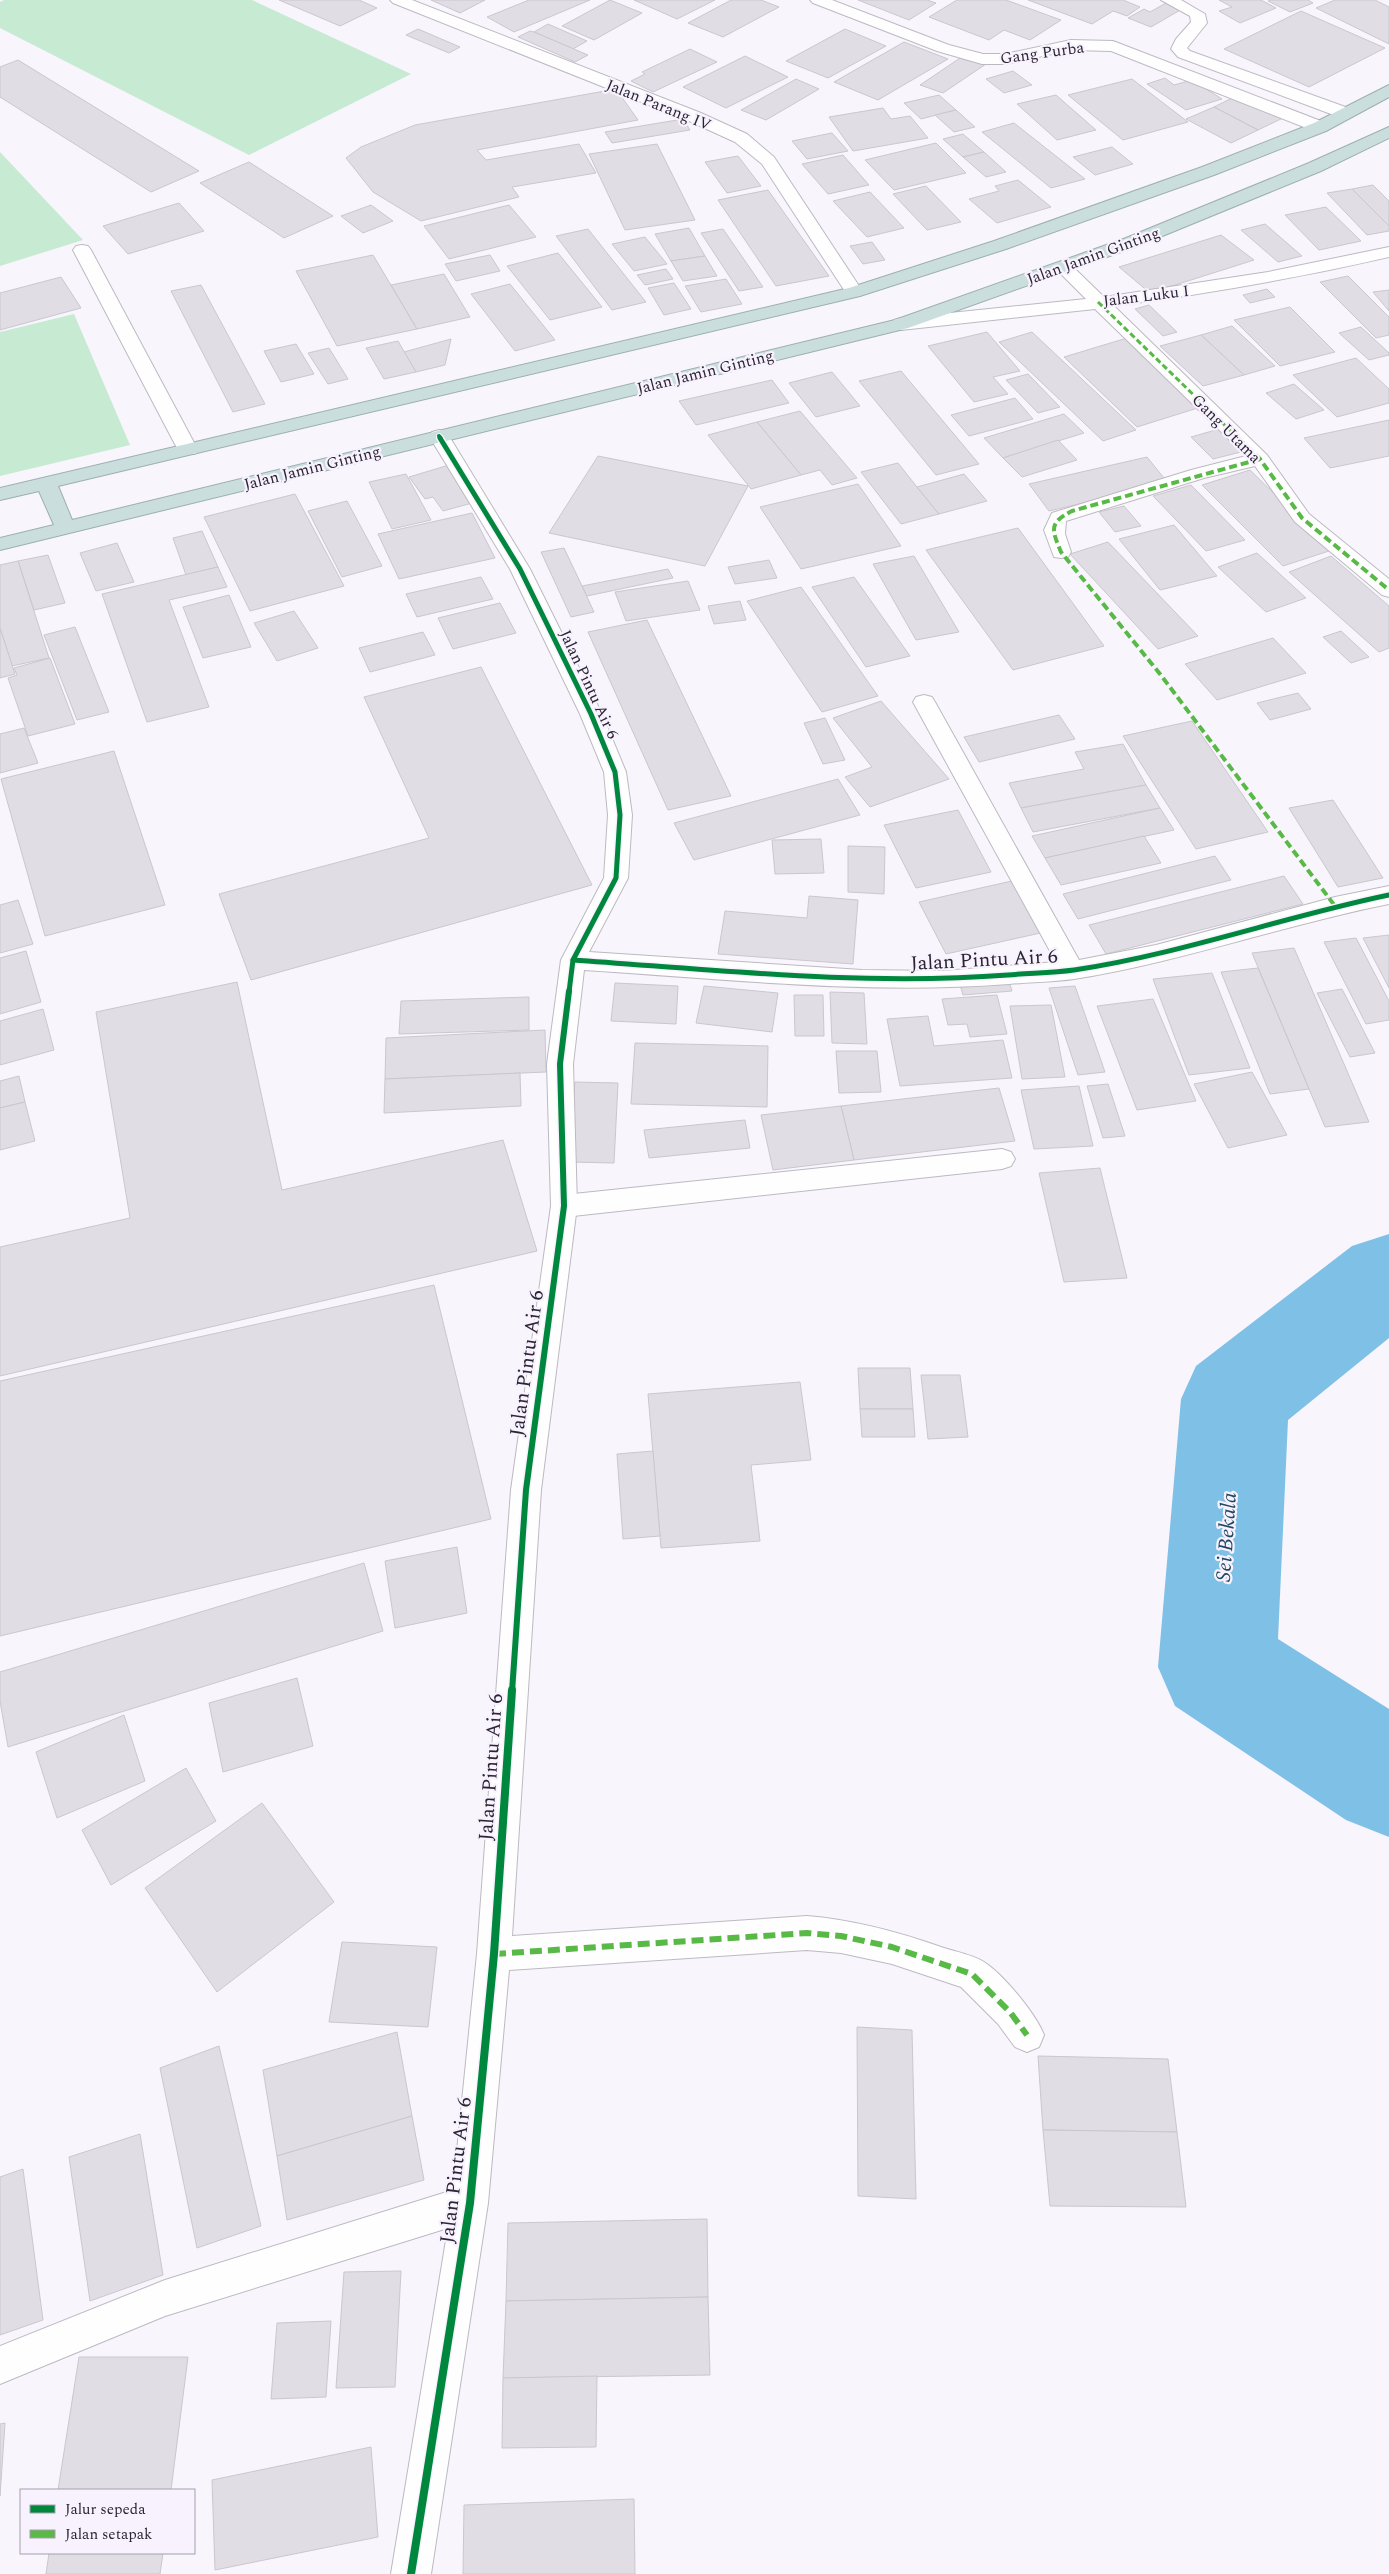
<svg xmlns="http://www.w3.org/2000/svg" width="1389" height="2574" viewBox="0 0 1389 2574" font-family="Spectral,serif">
<rect width="100%" height="100%" fill="#f8f5fc"/>
<g fill="#c7ead2">
<path d="M4 0H252L411 74 249 155 0 28V2Z"/>
<path d="M0 151V152L83 240 0 266Z"/>
<path d="M74 314 130 445 0 476V332Z"/>
</g>
<g fill="none" stroke-linecap="round" stroke-linejoin="round">
<path fill="#7ec0e6" fill-rule="evenodd" d="M1389 1234V1338L1288 1420 1278 1639 1389 1709V1837L1346 1820 1175 1706 1158 1667 1181 1399 1196 1366 1352 1246Z"/>
</g>
<g fill="#e0dde5" stroke="#cac7cf">
<path d="M279 0H359L377 8 340 26Z"/>
<path d="M431 0H485L460 13Z"/>
<path d="M529 0H590L514 32 487 17Z"/>
<path d="M610 0 642 13 594 40 562 26Z"/>
<path d="M634 0H715L677 19Z"/>
<path d="M731 0H761L779 7 723 37 688 23Z"/>
<path d="M858 0H927L936 3 909 20Z"/>
<path d="M957 0H1006L1061 20 1030 40 1004 30 989 40 929 17Z"/>
<path d="M1028 0H1123L1140 7 1127 16 1113 11 1092 24Z"/>
<path d="M1219 0H1261L1276 8 1240 23 1219 11 1232 7Z"/>
<path d="M1271 0H1308L1313 3 1290 12 1268 1Z"/>
<path d="M1335 0H1375L1389 7V44L1316 8Z"/>
<path d="M1166 3 1182 9 1151 27 1128 18 1144 9 1150 12Z"/>
<path d="M1301 11 1385 48 1309 87 1224 49Z"/>
<path d="M548 24 587 41 573 49 534 32Z"/>
<path d="M418 29 460 47 449 53 406 35Z"/>
<path d="M845 29 886 46 828 78 786 61Z"/>
<path d="M530 31 534 32 588 55 575 62 518 37Z"/>
<path d="M904 42 948 59 878 100 834 82Z"/>
<path d="M690 49 717 62 653 92 631 81 645 74 642 72Z"/>
<path d="M745 56 788 77 726 108 683 87Z"/>
<path d="M963 56 986 64 943 93 920 85Z"/>
<path d="M18 60 199 171 151 192 0 97V67Z"/>
<path d="M1013 71 1032 85 1004 93 986 79Z"/>
<path d="M1165 78 1174 85 1192 80 1222 99 1186 110 1147 84Z"/>
<path d="M796 79 819 89 766 120 741 110Z"/>
<path d="M1132 79 1188 122 1123 140 1068 95Z"/>
<path d="M616 89 638 120 477 150 486 160 579 144 596 173 512 187 519 197 421 221 373 192 346 158 361 147 415 125Z"/>
<path d="M939 95 956 110 921 119 904 103Z"/>
<path d="M1056 95 1096 130 1057 140 1017 104Z"/>
<path d="M1238 95 1283 118 1258 130 1214 107Z"/>
<path d="M1214 107 1258 130 1231 143 1186 119Z"/>
<path d="M883 108 891 119 910 116 928 138 853 151 829 117Z"/>
<path d="M956 110 975 127 954 132 935 115Z"/>
<path d="M683 119 690 130 612 143 605 132Z"/>
<path d="M1014 123 1085 179 1051 188 982 132Z"/>
<path d="M832 133 848 151 807 159 792 141Z"/>
<path d="M963 134 984 152 963 157 943 139Z"/>
<path d="M936 143 966 173 894 190 865 160Z"/>
<path d="M657 144 695 220 625 230 589 154Z"/>
<path d="M1112 147 1133 164 1095 175 1073 157Z"/>
<path d="M984 152 1006 172 986 177 963 157Z"/>
<path d="M843 155 869 185 828 194 802 164Z"/>
<path d="M738 156 761 186 727 193 705 162Z"/>
<path d="M249 162 333 216 284 238 200 183Z"/>
<path d="M1018 180 1051 207 997 223 969 199 999 191 995 186Z"/>
<path d="M1373 185 1389 201V226L1352 189Z"/>
<path d="M926 186 961 222 927 230 893 194Z"/>
<path d="M1352 189 1389 226V231L1367 235 1327 193Z"/>
<path d="M768 190 829 276 776 286 718 200Z"/>
<path d="M870 192 904 228 867 237 833 201Z"/>
<path d="M179 203 204 231 128 254 103 226Z"/>
<path d="M371 205 393 221 363 233 341 216Z"/>
<path d="M509 205 536 237 449 259 424 226Z"/>
<path d="M1326 207 1361 241 1319 250 1285 215Z"/>
<path d="M1265 224 1302 256 1278 262 1241 230Z"/>
<path d="M689 228 705 256 671 261 655 234Z"/>
<path d="M588 229 646 302 612 310 556 236Z"/>
<path d="M723 229 763 287 739 291 701 233Z"/>
<path d="M1221 235 1254 260 1150 293 1119 267Z"/>
<path d="M645 237 667 264 634 271 612 244Z"/>
<path d="M872 242 885 260 863 264 850 246Z"/>
<path d="M558 253 602 307 550 320 507 266Z"/>
<path d="M373 255 417 329 337 346 296 271Z"/>
<path d="M490 255 500 271 456 281 445 264Z"/>
<path d="M705 256 717 276 683 281 671 261Z"/>
<path d="M666 269 673 279 645 285 637 275Z"/>
<path d="M444 274 470 317 417 329 391 285Z"/>
<path d="M1348 276 1389 317V335L1376 338 1320 282Z"/>
<path d="M61 277 81 308 0 330V293Z"/>
<path d="M726 279 742 304 701 312 685 286Z"/>
<path d="M674 283 691 309 664 315 648 288Z"/>
<path d="M510 284 555 340 515 351 471 294Z"/>
<path d="M201 285 265 404 233 412 171 291Z"/>
<path d="M1267 289 1275 297 1250 303 1243 295Z"/>
<path d="M1389 290V311L1373 292Z"/>
<path d="M1149 305 1177 332 1163 336 1135 309Z"/>
<path d="M1290 307 1335 352 1280 366 1234 320Z"/>
<path d="M1232 326 1275 366 1244 375 1201 335Z"/>
<path d="M1361 327 1389 353V355L1369 360 1339 333Z"/>
<path d="M987 332 1020 371 993 377 1008 394 974 402 928 346Z"/>
<path d="M1032 332 1136 430 1103 441 999 342Z"/>
<path d="M1201 335 1244 375 1203 386 1160 346Z"/>
<path d="M1127 338 1201 407 1137 427 1064 357Z"/>
<path d="M451 339 445 365 416 372 404 352Z"/>
<path d="M398 341 416 372 384 379 366 348Z"/>
<path d="M296 344 314 374 281 382 264 351Z"/>
<path d="M329 348 348 379 328 384 308 353Z"/>
<path d="M1356 358 1389 389V403L1337 417 1293 375Z"/>
<path d="M901 371 979 464 936 475 859 381Z"/>
<path d="M832 372 860 406 816 417 789 383Z"/>
<path d="M1028 374 1060 407 1038 413 1006 380Z"/>
<path d="M772 380 789 403 696 425 679 401Z"/>
<path d="M1294 384 1324 410 1296 419 1266 393Z"/>
<path d="M1015 398 1033 419 969 436 951 415Z"/>
<path d="M800 411 857 478 832 485 820 470 801 475 757 422Z"/>
<path d="M1064 414 1084 433 1003 458 984 438Z"/>
<path d="M1389 420V456L1330 468 1304 438Z"/>
<path d="M757 422 801 475 751 489 708 435Z"/>
<path d="M1219 429 1241 452 1213 459 1191 437Z"/>
<path d="M1058 440 1077 460 1022 477 1003 458Z"/>
<path d="M598 456 748 486 705 566 549 533Z"/>
<path d="M1147 457 1168 483 1049 511 1029 484Z"/>
<path d="M898 463 917 487 939 514 901 524 861 472Z"/>
<path d="M449 465 476 502 443 511 433 497 425 499 409 477Z"/>
<path d="M1250 470 1332 550 1283 566 1202 485Z"/>
<path d="M406 474 431 520 392 529 369 482Z"/>
<path d="M964 474 987 501 939 514 917 487Z"/>
<path d="M858 484 901 546 801 569 760 507Z"/>
<path d="M1191 485 1245 540 1206 551 1153 496Z"/>
<path d="M295 494 344 586 250 611 204 517Z"/>
<path d="M347 501 382 566 342 577 308 511Z"/>
<path d="M1124 506 1141 526 1115 532 1099 512Z"/>
<path d="M472 513 495 558 399 579 378 534Z"/>
<path d="M1174 525 1217 576 1160 590 1119 539Z"/>
<path d="M1018 528 1104 646 1013 670 926 550Z"/>
<path d="M202 531 218 567 186 575 173 538Z"/>
<path d="M1108 542 1198 636 1158 649 1070 554Z"/>
<path d="M117 543 134 582 96 591 80 553Z"/>
<path d="M564 548 582 586 594 612 571 617 541 552Z"/>
<path d="M1257 553 1306 598 1266 612 1218 567Z"/>
<path d="M48 555 65 603 34 610 18 561Z"/>
<path d="M914 556 959 632 916 640 873 564Z"/>
<path d="M1331 556 1389 606V648L1379 652 1289 572Z"/>
<path d="M769 560 777 578 735 584 728 567Z"/>
<path d="M18 561 49 658 12 666 0 628V565Z"/>
<path d="M218 567 227 587 169 600 209 707 147 722 102 594Z"/>
<path d="M668 569 673 578 587 596 582 586Z"/>
<path d="M481 577 493 599 417 617 406 594Z"/>
<path d="M854 577 910 656 866 667 812 587Z"/>
<path d="M688 581 700 610 626 621 615 592Z"/>
<path d="M801 587 878 696 822 712 747 601Z"/>
<path d="M229 595 251 647 203 658 183 607Z"/>
<path d="M740 601 746 620 714 624 708 606Z"/>
<path d="M500 603 516 633 453 649 438 618Z"/>
<path d="M294 611 318 648 277 661 254 623Z"/>
<path d="M647 620 731 796 668 810 588 632Z"/>
<path d="M75 627 109 712 77 720 44 635Z"/>
<path d="M0 628 15 674 0 678Z"/>
<path d="M1341 631 1369 657 1351 663 1323 637Z"/>
<path d="M423 632 435 655 370 672 359 648Z"/>
<path d="M1273 638 1306 673 1217 700 1185 664Z"/>
<path d="M50 658 75 724 28 736 8 678 17 675 14 668Z"/>
<path d="M481 667 592 885 251 980 219 894 429 838 364 697Z"/>
<path d="M1298 693 1311 709 1270 720 1257 703Z"/>
<path d="M881 701 949 779 870 807 845 777 872 767 833 718Z"/>
<path d="M1059 715 1075 739 979 762 964 737Z"/>
<path d="M825 718 845 760 823 764 804 723Z"/>
<path d="M1192 721 1268 832 1196 849 1123 736Z"/>
<path d="M24 728 38 763 0 773V734Z"/>
<path d="M1123 744 1146 785 1021 808 1009 783 1084 769 1075 752Z"/>
<path d="M114 751 165 905 45 936 1 779Z"/>
<path d="M838 779 860 815 694 860 674 823Z"/>
<path d="M1146 785 1160 808 1033 832 1021 808Z"/>
<path d="M1333 800 1383 878 1338 887 1289 808Z"/>
<path d="M1160 808 1174 830 1045 858 1032 836Z"/>
<path d="M958 810 991 872 916 888 884 825Z"/>
<path d="M1144 836 1161 863 1061 885 1045 858Z"/>
<path d="M821 839 824 873 775 874 772 840Z"/>
<path d="M848 846 885 847 884 894 848 892Z"/>
<path d="M1215 856 1231 880 1078 919 1063 894Z"/>
<path d="M1284 876 1303 904 1106 954 1089 925Z"/>
<path d="M1016 880 1045 932 946 954 919 902Z"/>
<path d="M809 896 858 900 853 964 718 954 725 911 807 918Z"/>
<path d="M18 900 33 944 0 953V905Z"/>
<path d="M1389 935V988L1363 938Z"/>
<path d="M1356 938 1389 1001V1020L1366 1024 1324 942Z"/>
<path d="M1294 948 1369 1122 1325 1127 1252 953Z"/>
<path d="M26 951 41 1002 0 1014V958Z"/>
<path d="M1258 968 1309 1089 1270 1094 1221 972Z"/>
<path d="M1212 973 1250 1068 1189 1075 1153 979Z"/>
<path d="M1009 981 1012 991 963 995 960 985Z"/>
<path d="M237 982 282 1190 503 1140 537 1251 0 1376V1247L130 1218 96 1012Z"/>
<path d="M615 983 678 986 676 1024 611 1021Z"/>
<path d="M704 986 778 993 772 1032 696 1023Z"/>
<path d="M1075 986 1105 1072 1078 1075 1049 988Z"/>
<path d="M1342 989 1375 1053 1350 1057 1317 993Z"/>
<path d="M830 992 864 993 867 1044 832 1043Z"/>
<path d="M794 995H823L824 1036H795Z"/>
<path d="M997 995 1007 1034 970 1037 967 1024 948 1025 942 999Z"/>
<path d="M529 997V1030L399 1034 401 1001Z"/>
<path d="M1153 999 1196 1101 1137 1110 1097 1006Z"/>
<path d="M1051 1005 1065 1077 1022 1079 1010 1006Z"/>
<path d="M43 1009 54 1050 0 1065V1021Z"/>
<path d="M928 1016 934 1046 1003 1040 1012 1078 900 1086 887 1019Z"/>
<path d="M545 1030 546 1072 385 1079 386 1038Z"/>
<path d="M635 1043 768 1046 767 1107 631 1104Z"/>
<path d="M836 1051H877L881 1092 839 1093Z"/>
<path d="M1252 1072 1287 1135 1228 1148 1194 1084Z"/>
<path d="M520 1073 521 1106 384 1113 385 1079Z"/>
<path d="M19 1076 25 1102 0 1108V1081Z"/>
<path d="M575 1082 618 1083 614 1163 569 1162Z"/>
<path d="M1108 1084 1125 1136 1103 1138 1087 1086Z"/>
<path d="M1079 1086 1093 1146 1034 1149 1021 1090Z"/>
<path d="M999 1088 1015 1141 854 1160 841 1106Z"/>
<path d="M25 1102 35 1141 0 1150V1108Z"/>
<path d="M841 1106 854 1160 773 1170 761 1115Z"/>
<path d="M745 1120 750 1148 649 1158 644 1130Z"/>
<path d="M1100 1168 1127 1278 1064 1282 1039 1173Z"/>
<path d="M434 1285 491 1519 0 1636V1381Z"/>
<path d="M858 1368H910L913 1409H860Z"/>
<path d="M921 1375H960L968 1437 928 1439Z"/>
<path d="M800 1382 811 1460 751 1465 760 1541 661 1548 648 1394Z"/>
<path d="M860 1409H913L915 1437H862Z"/>
<path d="M653 1451 660 1536 623 1539 617 1454Z"/>
<path d="M457 1547 467 1613 395 1628 385 1561Z"/>
<path d="M364 1563 383 1631 8 1747 0 1701V1672Z"/>
<path d="M297 1678 313 1746 223 1772 209 1703Z"/>
<path d="M124 1715 145 1781 57 1818 36 1752Z"/>
<path d="M186 1768 216 1821 111 1885 82 1830Z"/>
<path d="M262 1803 334 1902 217 1992 145 1888Z"/>
<path d="M342 1942 437 1947 428 2027 329 2022Z"/>
<path d="M857 2027 912 2030 916 2199 858 2196Z"/>
<path d="M397 2032 412 2116 277 2156 263 2070Z"/>
<path d="M219 2046 261 2226 197 2248 160 2068Z"/>
<path d="M1038 2056 1168 2059 1177 2132 1043 2130Z"/>
<path d="M412 2116 424 2180 287 2220 277 2156Z"/>
<path d="M1043 2130 1177 2132 1186 2207 1050 2206Z"/>
<path d="M140 2134 163 2275 90 2301 69 2157Z"/>
<path d="M23 2169 43 2320 0 2335V2177Z"/>
<path d="M707 2219 708 2297 506 2301 508 2223Z"/>
<path d="M401 2271 395 2387 336 2388 344 2272Z"/>
<path d="M708 2297 710 2375 503 2378 506 2301Z"/>
<path d="M331 2321 326 2397 271 2399 277 2323Z"/>
<path d="M79 2357H188L171 2490H58Z"/>
<path d="M597 2376 596 2447 502 2448 503 2378Z"/>
<path d="M5 2423 0 2496V2424Z"/>
<path d="M371 2447 378 2537 215 2570 212 2480Z"/>
<path d="M634 2499 635 2574H463L464 2505Z"/>
<path d="M49 2553H163L160 2574H46Z"/>
</g>
<g fill="none" stroke-linecap="round" stroke-linejoin="round">
<g stroke="#bdb9c2" stroke-width="2">
<g id="lane">
<path d="M1161 0H1181L1205 14 1207 23 1187 48 1190 51 1351 109 1353 113 1345 118 1339 117 1178 57 1171 49 1176 39 1191 22 1190 16Z"/>
<path d="M82 245 88 246 91 250 198 450 195 454H181L178 450 73 250 76 246Z"/>
<path d="M1002 1149 1011 1152 1015 1159 1011 1166 1002 1169 564 1217 555 1214 551 1206 555 1198 564 1195Z"/>
</g>
</g>
<g stroke="#bdb9c2" stroke-width="2">
<g id="street">
<path d="M390 0H412L701 113 747 134 774 157 863 292 860 296H848L762 164 735 142 689 121 393 3Z"/>
<path d="M810 0H832L949 45 983 54H1005L1071 40 1113 41 1326 123 1328 127 1326 131H1314L1111 51 1071 50 1005 64H982L937 51 813 3Z"/>
<path d="M1389 247V257C1298 278 1206 294 1114 306L1267 455 1309 514 1389 579V597L1382 595 1295 522 1255 466 1204 478 1066 521 1065 534 1071 552 1068 557 1061 558 1054 557 1044 530 1052 513 1191 470 1246 456 1095 309 901 330 894 328 892 324 894 320 901 318 1086 299 1054 267 1057 263H1069L1104 297 1268 272Z"/>
<path d="M439 430 446 432 449 436 530 569 602 714 626 772 632 815 628 878 589 952 862 970 942 971 1056 962 913 702 916 697 924 695 932 697 935 702 1079 960 1156 945 1335 897 1389 886V904C1283 925 1181 962 1074 979 1053 982 1031 982 1009 984 867 995 726 979 584 970L573 1064 577 1206 541 1490 512 1936 807 1916C855 1920 899 1932 944 1948 957 1952 973 1955 984 1962 1003 1974 1036 2014 1044 2035L1039 2047 1027 2052 1015 2047 998 2024 961 1987 892 1964 841 1953 807 1950 509 1970 488 2203 431 2574H391L448 2228 165 2316 0 2384V2346L165 2280 453 2190 477 1954 511 1490 551 1206 547 1064 561 960 604 878 608 815 604 772 580 714 510 569 429 436 432 432Z"/>
</g>
</g>
<g stroke="#9cafb1" stroke-width="2">
<path id="highway" d="M1389 85V97L1326 131 1214 175 1006 249 860 296 58 486 72 520 895 320 1126 238 1309 163 1389 127V138L1321 171 1138 246 908 328 0 550V538L54 525 39 491 0 500V488L849 288 994 241 1202 167 1314 123Z"/>
</g>
<use href="#lane" fill="#fefeff" fill-rule="evenodd"/>
<use href="#street" fill="#fefeff" fill-rule="evenodd"/>
<use href="#highway" fill="#cadedd" fill-rule="evenodd"/>
<path stroke="#58b947" stroke-width="3" stroke-dasharray="6 3" stroke-linecap="butt" d="M1098 302 1239 439"/>
<g stroke="#58b947" stroke-width="4" stroke-dasharray="8 4" stroke-linecap="butt">
<path d="M1238 438 1260 459 1302 518 1389 590"/>
<path d="M1260 459 1072 511C1048 523 1052 530 1061 552L1160 674 1335 906"/>
</g>
<path stroke="#58b947" stroke-width="6" stroke-dasharray="12 6" stroke-linecap="butt" d="M494 1954 807 1933 841 1936 892 1947 972 1974 1010 2012 1027 2035"/>
<g stroke="#f8f2ff" stroke-width="5.5">
<path id="cycleway-far3" d="M439 436 441 439"/>
</g>
<g stroke="#f8f2ff" stroke-width="8">
<g id="cycleway-far2">
<path d="M440 438 520 569 591 714 615 772 620 815 616 878 573 960 569 992"/>
<path d="M573 960C718 970 863 986 1008 975 1030 973 1052 973 1074 970 1181 954 1283 917 1389 895"/>
</g>
</g>
<g stroke="#f8f2ff" stroke-width="9">
<path id="cycleway-far1" d="M512 1692 526 1490 564 1206 560 1064 569 991"/>
</g>
<g stroke="#f8f2ff" stroke-width="11">
<path id="cycleway" d="M411 2574 470 2203 494 1954 512 1690"/>
</g>
<use href="#cycleway-far3" stroke="#00873e" stroke-width="4"/>
<use href="#cycleway-far2" stroke="#00873e" stroke-width="5"/>
<use href="#cycleway-far1" stroke="#00873e" stroke-width="6"/>
<use href="#cycleway" stroke="#00873e" stroke-width="8"/>
</g>
<g text-anchor="middle" stroke-width="4.5" stroke-linejoin="round" paint-order="stroke">
<g font-size="16" fill="#2a2531" stroke="#f8f2ff">
<text transform="translate(1042 52) rotate(-8)" y="6">Gang Purba</text>
<text transform="translate(659 104) rotate(22)" y="6">Jalan Parang IV</text>
<text transform="translate(1093 255) rotate(-20)" y="6">Jalan Jamin Ginting</text>
<text transform="translate(1146 295) rotate(-7)" y="6">Jalan Luku I</text>
<text transform="translate(705 371) rotate(-14)" y="6">Jalan Jamin Ginting</text>
<text transform="translate(1227 428) rotate(45)" y="6">Gang Utama</text>
<text transform="translate(312 467) rotate(-14)" y="6">Jalan Jamin Ginting</text>
<text transform="translate(590 684) rotate(65)" y="6">Jalan Pintu Air 6</text>
</g>
<g font-size="20" fill="#2a2531" stroke="#f8f2ff">
<text transform="translate(984 959) rotate(-3)" y="7">Jalan Pintu Air 6</text>
<text transform="translate(526 1363) rotate(-82)" y="7">Jalan Pintu Air 6</text>
<text transform="translate(490 1767) rotate(-86)" y="7">Jalan Pintu Air 6</text>
<text transform="translate(455 2170) rotate(-83)" y="7">Jalan Pintu Air 6</text>
</g>
<g font-size="21" font-style="italic" fill="#20485f" stroke="#f8f2ff">
<text transform="translate(1226 1537) rotate(-86)" y="7">Sei Bekala</text>
</g>
</g>
<rect x="20" y="2489" width="175" height="65" fill="#f8f2ff" stroke="#a6a0ad"/>
<rect x="30" y="2505" width="25" height="8" fill="#00873e" stroke="#a6a0ad"/>
<text x="65" y="2514" font-size="15" fill="#2a2531">Jalur sepeda</text>
<rect x="30" y="2530" width="25" height="8" fill="#58b947" stroke="#a6a0ad"/>
<text x="65" y="2539" font-size="15" fill="#2a2531">Jalan setapak</text>
</svg>
